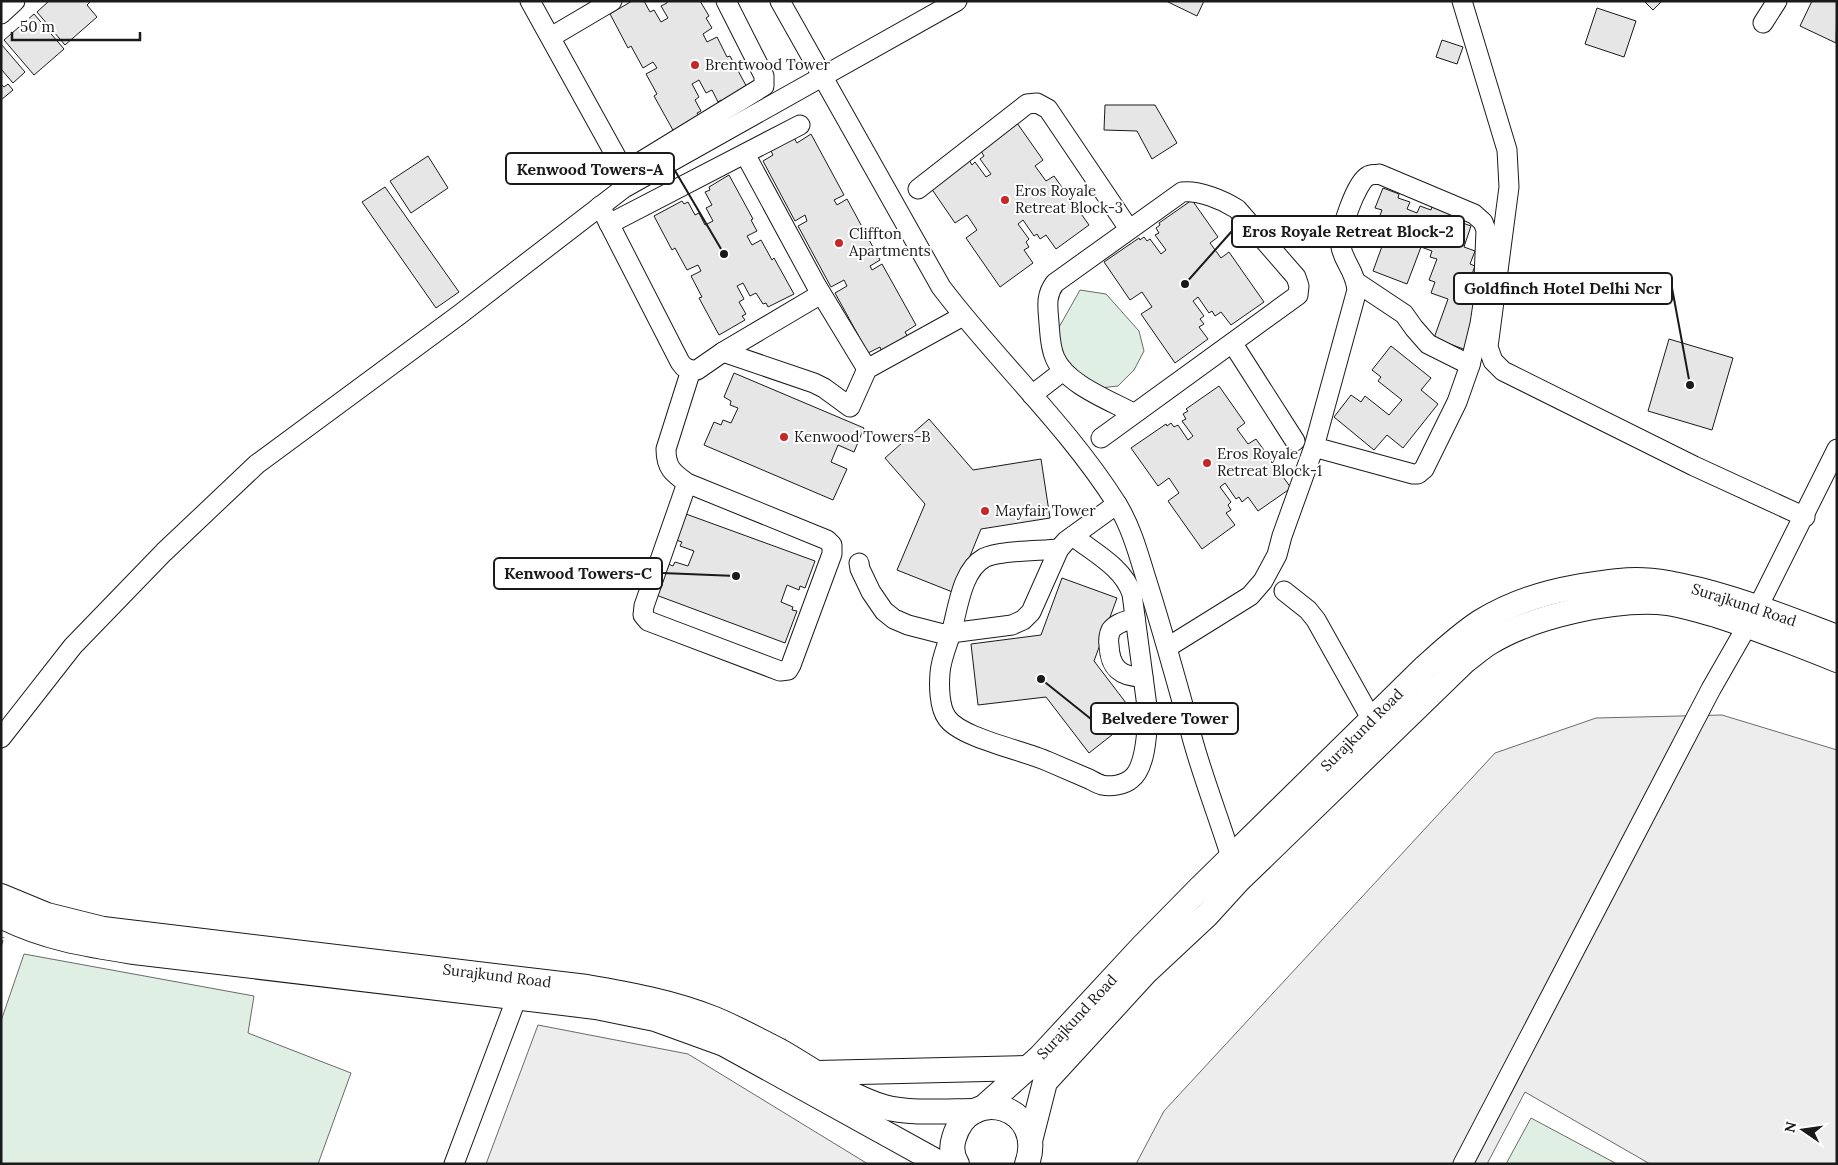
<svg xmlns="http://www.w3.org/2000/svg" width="1838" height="1165" viewBox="0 0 1838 1165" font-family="Lora,serif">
<rect width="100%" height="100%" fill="#fff"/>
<g fill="#e0efe3" stroke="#6a6a6a">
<path d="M1080 290 1106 294 1139 331 1144 351 1134 370 1118 386 1100 388 1058 358V329Z"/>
<path d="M24 954 254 996 248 1033 351 1073 318 1164H1V1021Z"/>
<path d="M1531 1118 1617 1164H1506Z"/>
</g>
<g fill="#ededed" stroke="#6a6a6a">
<path d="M1722 715 1837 750V1164H1650L1525 1092 1487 1164H1136L1164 1111 1495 753 1596 718Z"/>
<path d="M538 1025 688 1054 868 1164H486Z"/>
</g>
<g fill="#e6e6e6" stroke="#1a1a1a">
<path d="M49 1H89L90 2 87 5 97 17 65 45 37 12Z"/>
<path d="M632 1H644L650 12 654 10 661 22 668 18 661 6 667 3V1H700L709 16 706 18 712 28 703 34 707 42 717 37 727 57 730 56 749 91 724 105 721 100 718 102 712 90 706 93 699 80 692 84 699 97 695 100 701 111 697 113 700 118 674 132 654 96 657 94 646 74 657 68 653 62 643 68 631 46 628 48 610 14Z"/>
<path d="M1166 1H1204L1197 16Z"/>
<path d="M1644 1H1662L1653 10Z"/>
<path d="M1812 1H1837L1836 43 1800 26Z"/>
<path d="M1597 8 1636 21 1624 57 1585 44Z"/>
<path d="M34 14 64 49 34 75 4 40Z"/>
<path d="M1442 40 1463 47 1457 64 1436 57Z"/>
<path d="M1 44 25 72 13 83 1 69Z"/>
<path d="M1 84 4 87 8 84 13 90 1 100Z"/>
<path d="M1105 105H1155L1177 143 1152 159 1137 131 1104 130Z"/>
<path d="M1017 123 1043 160 1035 166 1046 181 1054 176 1089 225 1056 249 1046 235 1040 239 1037 234 1034 236 1023 220 1018 224 1029 239 1026 242 1029 247 1024 250 1033 263 1000 287 966 238 977 230 967 215 955 223 929 185 969 160 972 165 975 162 986 177 991 174 980 159 984 156 981 151Z"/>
<path d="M811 134 844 195 834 200 837 205 847 199 880 260 870 266 872 270 882 264 916 325 905 332 908 337 882 352 880 347 868 353 835 293 847 286 844 280 831 287 798 226 807 221 805 215 795 221 763 161 773 155 771 151 794 138 797 143Z"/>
<path d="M428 156 448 188 411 213 390 181Z"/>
<path d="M729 175 753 219 751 220 757 231 747 236 752 245 761 240 772 260 774 258 794 294 768 307 766 303 763 304 756 293 750 296 743 283 737 286 744 299 739 302 746 314 742 316 745 320 719 335 699 298 702 297 691 276 701 271 698 265 687 270 675 248 672 250 654 216 682 201 684 204 688 202 695 215 699 213 705 225 713 221 706 208 712 205 705 192 710 190 709 187Z"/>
<path d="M385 187 459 292 436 308 362 202Z"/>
<path d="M1383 188 1399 194 1398 198 1410 202 1407 209 1417 213 1420 206 1431 210 1432 206 1461 217 1460 222 1471 226 1464 247 1475 251 1470 264 1475 266 1464 295 1479 301 1466 350 1434 338 1448 299 1431 293 1435 282 1429 280 1437 259 1430 257 1432 251 1421 247 1407 284 1373 271 1388 230 1376 226 1382 210 1375 208Z"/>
<path d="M1192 200 1218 237 1210 243 1221 258 1229 252 1264 302 1231 325 1221 312 1215 316 1212 311 1209 313 1198 297 1193 301 1204 316 1200 319 1204 324 1199 327 1208 339 1175 363 1141 314 1152 307 1142 292 1130 300 1104 262 1139 238 1140 240 1144 237 1147 241 1150 239 1161 254 1166 250 1155 235 1159 233 1156 228 1160 225 1159 223Z"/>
<path d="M1669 339 1733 358 1712 430 1648 411Z"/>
<path d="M1391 346 1431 378 1421 390 1438 404 1403 448 1387 435 1374 450 1334 417 1351 395 1361 402 1365 396 1389 415 1402 400 1378 381 1381 377 1372 370Z"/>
<path d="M734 373 864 428 854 452 838 445 831 462 847 469 833 500 704 445 714 422 721 425 723 420 731 423 738 408 730 405 731 401 724 397Z"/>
<path d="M1219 386 1245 423 1237 429 1248 444 1256 439 1291 488 1258 511 1248 497 1242 502 1239 497 1236 499 1225 483 1220 487 1231 502 1228 505 1231 510 1226 513 1235 525 1202 549 1168 501 1179 493 1169 478 1158 486 1131 448 1166 424 1167 426 1171 423 1174 427 1178 425 1188 440 1193 436 1182 421 1186 419 1183 414 1188 411 1186 409Z"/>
<path d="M929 419 973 470 1041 459 1050 518 981 529 955 593 897 570 925 504 885 458Z"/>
<path d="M686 514 815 561 805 588 800 586 799 590 787 585 781 602 793 607 792 610 797 611 785 643 656 595 668 564 673 566 675 562 688 566 694 551 680 546 682 542 676 540Z"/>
<path d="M1062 578 1117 598 1094 661 1136 716 1089 753 1046 697 978 705 971 644 1041 635Z"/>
</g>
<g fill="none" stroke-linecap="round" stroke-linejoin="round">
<g stroke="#1a1a1a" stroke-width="21">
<g id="minor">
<path d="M530 1 623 169 627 170 764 86V76L726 1"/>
<path d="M780 1 941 287C997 361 1067 425 1117 504 1133 530 1140 560 1149 588 1165 639 1179 690 1193 741 1205 784 1222 826 1235 870"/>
<path d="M1462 1 1507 150 1509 187 1488 347 1493 361 1503 371 1694 466 1805 517"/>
<path d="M1 14 15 1"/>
<path d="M1763 23 1777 1"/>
<path d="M551 37 612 1"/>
<path d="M745 154 816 285 867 369"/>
<path d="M918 189 1027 104 1037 103 1048 109 1129 229"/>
<path d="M600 206 680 362 684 367 691 370H697L723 352 821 294"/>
<path d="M609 224 800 125"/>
<path d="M1356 282 1404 314 1414 328 1428 344 1470 365"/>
<path d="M1233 344 1295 441"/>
<path d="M723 352 814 383 824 388 850 407 867 369 963 316"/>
<path d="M1032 395 1063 371"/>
<path d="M1101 438 1298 295 1299 286 1296 277 1237 209C1223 200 1199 190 1182 192L1055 283C1045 296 1048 308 1049 323 1050 335 1050 347 1055 358 1066 384 1109 400 1133 413"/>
<path d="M687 483 644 606 643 615 648 621 780 671 788 670 791 665 832 554V545L827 540 687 483C673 473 666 468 666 449L691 370"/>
<path d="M1059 549C1041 551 999 550 984 558 961 571 958 610 951 633 947 646 941 659 940 673 939 685 939 707 947 718 961 738 1022 750 1047 761 1061 767 1075 773 1089 779 1093 781 1098 784 1102 785 1111 787 1124 785 1131 779 1146 768 1147 732 1148 714L1132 594C1123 567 1094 553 1073 536"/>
<path d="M859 563 860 569 871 592 884 611 894 619 908 625 943 634 1012 625 1023 620 1031 612 1059 549 1066 541 1117 504"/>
<path d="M1284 591 1308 610 1316 620 1372 720"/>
<path d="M1135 618C1127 621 1117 622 1111 630 1109 634 1108 641 1109 645 1110 668 1120 677 1143 677"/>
<path d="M1168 647 1250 596 1263 581 1277 555 1282 536 1314 447 1357 290C1355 270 1344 263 1341 247 1338 234 1356 182 1368 176 1371 174 1376 175 1379 174L1474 214 1483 222 1486 230 1483 304 1480 324 1470 365 1457 402 1424 469 1418 474H1413L1314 447"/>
<path d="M1 738 73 646 164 552 257 464 459 315 624 188 957 1"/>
<path d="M454 1164 517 997 520 985"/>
<path d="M1463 1164 1711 689 1758 607 1837 449"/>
</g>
</g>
<g stroke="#1a1a1a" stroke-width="26">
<g id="major">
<path d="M1 896 47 915 103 929 587 987C628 994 672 1002 712 1018 735 1027 758 1040 780 1051 814 1070 846 1096 884 1107 909 1114 948 1111 975 1111"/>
<path d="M1 916C43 938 89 945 134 952L596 1007 655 1019 724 1044 941 1164"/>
<path d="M817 1073 1029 1068"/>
<path d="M984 1107 1040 1057 1142 947 1199 889 1424 668C1442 652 1460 635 1480 622 1509 604 1542 593 1576 587 1596 584 1616 580 1636 580 1658 580 1679 585 1700 590 1747 602 1792 620 1837 637"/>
<path d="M1031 1137 1045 1082 1146 972 1207 915 1238 881 1465 661C1473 655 1481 648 1489 643 1533 616 1617 597 1668 603 1684 605 1700 611 1716 615 1757 628 1797 644 1837 660"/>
<path d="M957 1164C952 1156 951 1147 954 1138 970 1083 1047 1107 1027 1164"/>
</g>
</g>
<path stroke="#5f5f5f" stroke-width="3" stroke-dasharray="4 2.5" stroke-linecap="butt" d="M1 944 3 937"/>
<use href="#minor" stroke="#fff" stroke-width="19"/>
<use href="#major" stroke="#fff" stroke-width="24"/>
</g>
<g fill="#c62828" stroke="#fff" stroke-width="2">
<circle cx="695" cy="65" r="5"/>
<circle cx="1005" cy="200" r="5"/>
<circle cx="839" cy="243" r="5"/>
<circle cx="784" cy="437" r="5"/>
<circle cx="1207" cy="463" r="5"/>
<circle cx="985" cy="511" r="5"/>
</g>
<g text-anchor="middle" stroke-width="4" stroke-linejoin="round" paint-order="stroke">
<g font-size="15" fill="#1a1a1a" stroke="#fff" text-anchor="start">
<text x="705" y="70">Brentwood Tower</text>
<text x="1015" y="196">Eros Royale<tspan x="1015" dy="17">Retreat Block-3</tspan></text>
<text x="849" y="239">Cliffton<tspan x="849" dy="17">Apartments</tspan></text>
<text x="794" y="442">Kenwood Towers-B</text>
<text x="1217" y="459">Eros Royale<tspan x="1217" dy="17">Retreat Block-1</tspan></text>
<text x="995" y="516">Mayfair Tower</text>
</g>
<g font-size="15" fill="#1a1a1a" stroke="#fff">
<text transform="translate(1744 605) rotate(18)" y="5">Surajkund Road</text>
<text transform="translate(1362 730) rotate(-45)" y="5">Surajkund Road</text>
<text transform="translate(497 976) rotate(7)" y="5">Surajkund Road</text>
<text transform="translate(1077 1017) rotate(-47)" y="5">Surajkund Road</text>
</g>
</g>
<path fill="none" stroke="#1a1a1a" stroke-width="2" d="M724 254L674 169M1185 284L1232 231M1690 385L1672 288M736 576L662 573M1041 679L1091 719"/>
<g fill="#1a1a1a" stroke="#fff" stroke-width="2">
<circle cx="724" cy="254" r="5"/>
<circle cx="1185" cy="284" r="5"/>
<circle cx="1690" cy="385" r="5"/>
<circle cx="736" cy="576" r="5"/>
<circle cx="1041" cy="679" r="5"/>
</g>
<g fill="#fff" stroke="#1a1a1a" stroke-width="2">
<rect x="506" y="153" width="168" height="31" rx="5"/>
<rect x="1232" y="216" width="232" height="31" rx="5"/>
<rect x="1454" y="273" width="218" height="31" rx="5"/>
<rect x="494" y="558" width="168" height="31" rx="5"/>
<rect x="1091" y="703" width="147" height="31" rx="5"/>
</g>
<g font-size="16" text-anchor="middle" font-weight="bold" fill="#1a1a1a">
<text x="590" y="175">Kenwood Towers-A</text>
<text x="1348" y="237">Eros Royale Retreat Block-2</text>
<text x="1563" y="294">Goldfinch Hotel Delhi Ncr</text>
<text x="578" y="579">Kenwood Towers-C</text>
<text x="1165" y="724">Belvedere Tower</text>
</g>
<rect width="1838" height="1165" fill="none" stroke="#1a1a1a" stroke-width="5"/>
<g transform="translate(1803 1130) rotate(283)" stroke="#ffffff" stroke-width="4" paint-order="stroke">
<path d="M0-4L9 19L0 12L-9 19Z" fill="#1a1a1a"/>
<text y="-8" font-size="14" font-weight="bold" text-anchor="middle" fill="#1a1a1a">N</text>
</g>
<path d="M12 32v8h128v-8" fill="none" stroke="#1a1a1a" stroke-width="2.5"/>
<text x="20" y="32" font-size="15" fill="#1a1a1a" stroke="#ffffff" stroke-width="4" paint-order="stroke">50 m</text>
</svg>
